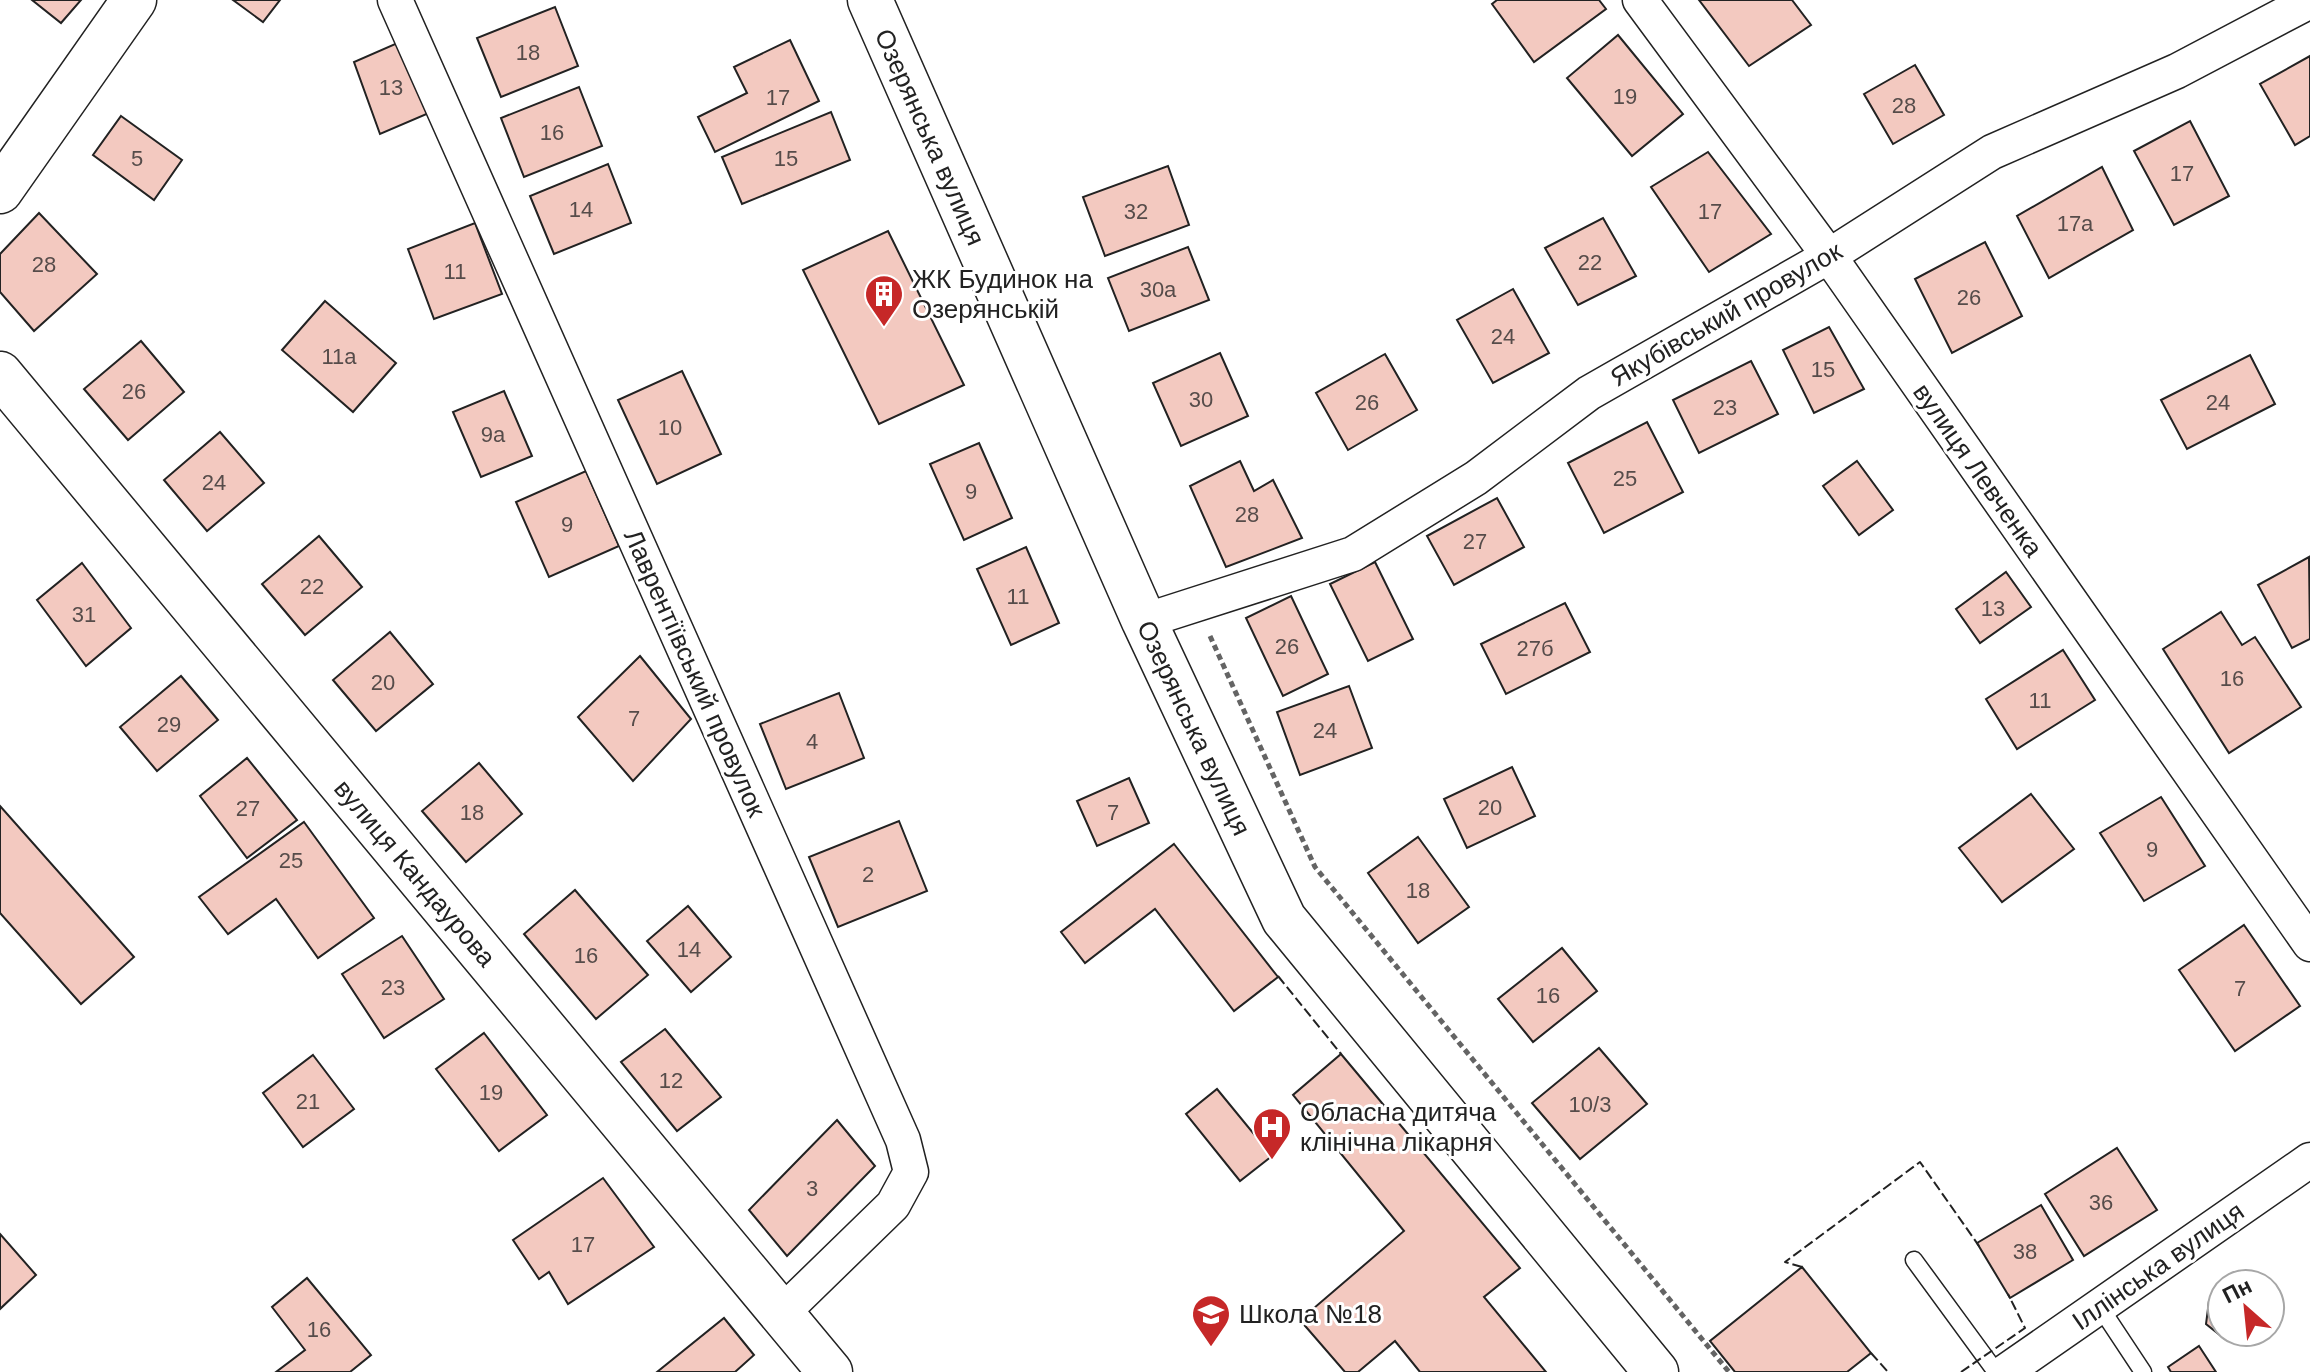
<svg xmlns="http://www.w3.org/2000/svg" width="2310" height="1372" viewBox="0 0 2310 1372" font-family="Arial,sans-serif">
<rect width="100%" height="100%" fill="#fff"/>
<g fill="#f3c9c0" stroke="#222" stroke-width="2">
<path d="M32 0H81L61 23Z"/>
<path d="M233 0H280L263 22Z"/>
<path d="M1497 0H1599L1606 9 1534 62 1492 4Z"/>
<path d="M1699 0H1792L1811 25 1749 66Z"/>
<path d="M555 7 578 66 501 97 477 38Z"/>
<path d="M1618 35 1683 114 1632 156 1567 78Z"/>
<path d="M790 40 819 101 715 152 698 117 747 93 734 67Z"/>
<path d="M402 41 429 113 380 134 354 62Z"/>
<path d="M2310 56V136L2295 145 2260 84Z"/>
<path d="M1915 65 1944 115 1893 144 1864 94Z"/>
<path d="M579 87 602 146 524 177 501 118Z"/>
<path d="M831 112 850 160 742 204 722 157Z"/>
<path d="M121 116 182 160 154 200 93 155Z"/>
<path d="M2190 121 2229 196 2174 225 2134 151Z"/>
<path d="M1708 152 1771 234 1709 272 1651 187Z"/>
<path d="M608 164 631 223 554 254 530 196Z"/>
<path d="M1168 166 1189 225 1105 256 1083 197Z"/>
<path d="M2102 167 2133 230 2049 278 2017 216Z"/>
<path d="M39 213 97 274 34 331 0 292V254Z"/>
<path d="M1603 218 1636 276 1578 305 1545 248Z"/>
<path d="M475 223 502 294 434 319 408 249Z"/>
<path d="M888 231 964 385 879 424 803 270Z"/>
<path d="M1985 242 2022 316 1952 353 1915 279Z"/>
<path d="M1188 247 1209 300 1129 331 1108 278Z"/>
<path d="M1513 289 1549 353 1493 383 1457 320Z"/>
<path d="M325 301 396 363 353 412 282 350Z"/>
<path d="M1829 327 1864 389 1814 413 1783 350Z"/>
<path d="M141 341 184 392 128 440 84 389Z"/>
<path d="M1220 353 1248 416 1181 446 1153 383Z"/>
<path d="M1385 354 1417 410 1348 450 1316 393Z"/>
<path d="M2250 355 2275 404 2187 449 2161 400Z"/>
<path d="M1751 361 1778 414 1699 453 1673 400Z"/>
<path d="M682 371 721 454 657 484 618 400Z"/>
<path d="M504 391 532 456 481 477 453 412Z"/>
<path d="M1647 422 1683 492 1604 533 1568 463Z"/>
<path d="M220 432 264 483 207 531 164 480Z"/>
<path d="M979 443 1012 518 964 540 930 464Z"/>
<path d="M1240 461 1254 491 1273 480 1302 538 1226 567 1190 486Z"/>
<path d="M1857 461 1893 510 1859 535 1823 486Z"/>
<path d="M586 471 619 546 549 577 516 502Z"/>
<path d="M1497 498 1524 547 1454 585 1427 536Z"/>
<path d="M319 536 362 587 305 635 262 584Z"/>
<path d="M1026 547 1059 623 1011 645 977 569Z"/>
<path d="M2309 557 2310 639 2292 648 2258 585Z"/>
<path d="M1375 562 1413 639 1368 661 1330 584Z"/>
<path d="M82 563 131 628 86 666 37 600Z"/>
<path d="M2006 572 2031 607 1980 643 1956 609Z"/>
<path d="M1291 596 1328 674 1283 696 1246 618Z"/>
<path d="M1565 603 1590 652 1506 694 1481 644Z"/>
<path d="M2221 612 2242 645 2255 637 2301 707 2229 753 2163 649Z"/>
<path d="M390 632 433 684 376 731 333 680Z"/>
<path d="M2063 650 2095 700 2017 749 1986 699Z"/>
<path d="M640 656 691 719 633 781 578 717Z"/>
<path d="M181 676 218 720 157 771 120 727Z"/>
<path d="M1349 686 1372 748 1300 775 1277 712Z"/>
<path d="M839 693 864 758 786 789 760 724Z"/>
<path d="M247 758 297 820 247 858 200 796Z"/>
<path d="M479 763 522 814 466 862 422 811Z"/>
<path d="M1512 767 1535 816 1467 848 1444 799Z"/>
<path d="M1129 778 1149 823 1097 846 1077 801Z"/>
<path d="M2031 794 2074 849 2002 902 1959 848Z"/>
<path d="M2161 797 2205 866 2144 901 2100 833Z"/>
<path d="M0 806 134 957 81 1004 0 913Z"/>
<path d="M899 821 927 891 838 927 809 857Z"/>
<path d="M304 822 374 918 318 958 276 899 228 934 199 897Z"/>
<path d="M1418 837 1469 907 1418 943 1368 873Z"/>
<path d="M1174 844 1278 977 1234 1011 1155 909 1085 963 1061 932Z"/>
<path d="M575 890 648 975 596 1019 524 934Z"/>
<path d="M688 906 731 957 691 992 647 941Z"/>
<path d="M2244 925 2300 1006 2235 1051 2179 970Z"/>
<path d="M402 936 444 999 384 1038 342 974Z"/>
<path d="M1562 948 1597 991 1533 1042 1498 999Z"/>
<path d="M665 1029 721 1097 677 1131 621 1062Z"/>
<path d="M484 1033 547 1115 499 1151 436 1069Z"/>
<path d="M1599 1048 1647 1104 1580 1159 1532 1103Z"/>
<path d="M1341 1054 1520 1268 1484 1297 1546 1372H1420L1395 1341 1358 1372H1345L1300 1320 1404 1231 1293 1095Z"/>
<path d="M313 1055 354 1109 303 1147 263 1093Z"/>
<path d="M1217 1089 1272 1156 1240 1181 1186 1114Z"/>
<path d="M837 1120 875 1166 787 1256 749 1210Z"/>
<path d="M2117 1148 2157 1210 2084 1256 2045 1194Z"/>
<path d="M603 1178 654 1247 568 1304 549 1272 539 1279 513 1240Z"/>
<path d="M2041 1205 2073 1260 2010 1298 1977 1243Z"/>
<path d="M0 1234 36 1275 0 1309Z"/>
<path d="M1802 1267 1871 1353 1847 1372H1735L1710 1341Z"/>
<path d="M307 1278 371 1355 350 1372H276L305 1350 272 1307Z"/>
<path d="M2222 1296V1332H2244L2225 1339 2206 1324 2209 1301Z"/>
<path d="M724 1318 754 1355 735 1372H657Z"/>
<path d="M2199 1346 2216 1372H2171L2168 1367Z"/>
</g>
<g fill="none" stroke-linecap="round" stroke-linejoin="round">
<g stroke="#222" stroke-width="19">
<g id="lane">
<path d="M1914 1260 1996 1372"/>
<path d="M2100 1307 2143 1372"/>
</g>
</g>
<g stroke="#222" stroke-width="37">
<g id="street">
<path d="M395 0 903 1140 911 1172 893 1205 782 1313"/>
<path d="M1640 0 1829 256 2310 944"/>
<path d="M1144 621 1353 554 1476 478 1589 393 1829 256 1992 152 2177 71 2310 1"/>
<path d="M2005 1372 2310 1160"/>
</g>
</g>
<g stroke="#222" stroke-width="47">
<g id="secondary">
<path d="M870 0 1144 621 1284 919 1656 1372"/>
<path d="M0 374 830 1372"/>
</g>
</g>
<g stroke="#222" stroke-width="47">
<path id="primary" d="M0 191 134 0"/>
</g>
<path stroke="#646464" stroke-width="5" stroke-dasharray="6 4" stroke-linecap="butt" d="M1210 636 1315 867 1729 1372"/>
<use href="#lane" stroke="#fff" stroke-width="16"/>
<use href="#street" stroke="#fff" stroke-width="34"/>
<use href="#secondary" stroke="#fff" stroke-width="44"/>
<use href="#primary" stroke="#fff" stroke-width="44"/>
<g stroke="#222" stroke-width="2" stroke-dasharray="10 4" stroke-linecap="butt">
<path d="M1278 976 1341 1054"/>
<path d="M1802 1267 1785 1262 1920 1162 1979 1246"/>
<path d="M1871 1353 1888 1372"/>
<path d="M1961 1372 2025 1328 2008 1294"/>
</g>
</g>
<defs>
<g id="building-pin" transform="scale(2)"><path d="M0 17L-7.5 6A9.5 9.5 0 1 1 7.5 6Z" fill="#c62828" stroke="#fff"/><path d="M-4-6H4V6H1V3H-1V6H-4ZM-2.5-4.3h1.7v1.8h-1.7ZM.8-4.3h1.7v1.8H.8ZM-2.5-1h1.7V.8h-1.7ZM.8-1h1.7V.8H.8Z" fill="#fff"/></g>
<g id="hospital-pin" transform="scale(2)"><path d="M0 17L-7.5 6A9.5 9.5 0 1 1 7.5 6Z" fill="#c62828" stroke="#fff"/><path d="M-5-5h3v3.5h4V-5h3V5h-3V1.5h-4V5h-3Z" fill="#fff"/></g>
<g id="school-pin" transform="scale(2)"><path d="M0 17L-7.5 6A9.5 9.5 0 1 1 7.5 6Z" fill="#c62828" stroke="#fff"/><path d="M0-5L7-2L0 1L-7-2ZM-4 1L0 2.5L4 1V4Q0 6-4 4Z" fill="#fff"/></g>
</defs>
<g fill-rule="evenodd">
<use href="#building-pin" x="884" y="294"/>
<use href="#hospital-pin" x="1272" y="1127"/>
<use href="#school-pin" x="1211" y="1314"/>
</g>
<g text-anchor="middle" stroke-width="6" stroke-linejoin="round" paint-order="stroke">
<g font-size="22" fill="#564c4a">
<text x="528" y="60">18</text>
<text x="391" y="95">13</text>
<text x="1625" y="104">19</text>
<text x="778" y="105">17</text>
<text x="1904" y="113">28</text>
<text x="552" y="140">16</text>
<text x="137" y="166">5</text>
<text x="786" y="166">15</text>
<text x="2182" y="181">17</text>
<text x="581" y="217">14</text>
<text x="1136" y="219">32</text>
<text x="1710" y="219">17</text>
<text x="2075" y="231">17а</text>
<text x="1590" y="270">22</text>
<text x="44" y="272">28</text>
<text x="455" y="279">11</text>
<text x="1158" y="297">30а</text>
<text x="1969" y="305">26</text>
<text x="1503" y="344">24</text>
<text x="339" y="364">11а</text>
<text x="1823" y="377">15</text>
<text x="134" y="399">26</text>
<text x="1201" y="407">30</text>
<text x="1367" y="410">26</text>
<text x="2218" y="410">24</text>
<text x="1725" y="415">23</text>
<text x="670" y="435">10</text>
<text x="493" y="442">9а</text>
<text x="1625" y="486">25</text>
<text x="214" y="490">24</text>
<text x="971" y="499">9</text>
<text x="1247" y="522">28</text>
<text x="567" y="532">9</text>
<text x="1475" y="549">27</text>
<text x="312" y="594">22</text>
<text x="1018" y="604">11</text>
<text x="1993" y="616">13</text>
<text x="84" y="622">31</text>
<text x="1287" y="654">26</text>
<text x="1535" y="656">27б</text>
<text x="2232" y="686">16</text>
<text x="383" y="690">20</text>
<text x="2040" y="708">11</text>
<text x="634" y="726">7</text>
<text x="169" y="732">29</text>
<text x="1325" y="738">24</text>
<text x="812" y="749">4</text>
<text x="1490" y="815">20</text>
<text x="248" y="816">27</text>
<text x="472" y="820">18</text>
<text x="1113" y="820">7</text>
<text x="2152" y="857">9</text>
<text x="291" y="868">25</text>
<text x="868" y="882">2</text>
<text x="1418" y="898">18</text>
<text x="689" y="957">14</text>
<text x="586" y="963">16</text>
<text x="393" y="995">23</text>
<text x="2240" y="996">7</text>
<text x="1548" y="1003">16</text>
<text x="671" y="1088">12</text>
<text x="491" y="1100">19</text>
<text x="308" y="1109">21</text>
<text x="1590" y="1112">10/3</text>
<text x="812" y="1196">3</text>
<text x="2101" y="1210">36</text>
<text x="583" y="1252">17</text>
<text x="2025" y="1259">38</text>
<text x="319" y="1337">16</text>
</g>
<g font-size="26" fill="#222" stroke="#fff">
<text transform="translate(930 137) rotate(66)" y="9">Озерянська вулиця</text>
<text transform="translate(1726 314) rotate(-30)" y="9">Якубівський провулок</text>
<text transform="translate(1978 470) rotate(55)" y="9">вулиця Левченка</text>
<text transform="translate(695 673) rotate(66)" y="9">Лаврентіївський провулок</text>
<text transform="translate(1194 728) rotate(65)" y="9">Озерянська вулиця</text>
<text transform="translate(415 873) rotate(50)" y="9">вулиця Кандаурова</text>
<text transform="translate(2158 1266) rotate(-35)" y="9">Іллінська вулиця</text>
</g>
<g font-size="26" fill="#222" stroke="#fff" text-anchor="start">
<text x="912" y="288">ЖК Будинок на<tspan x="912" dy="30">Озерянській</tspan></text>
<text x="1300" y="1121">Обласна дитяча<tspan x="1300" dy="30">клінічна лікарня</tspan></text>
<text x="1239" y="1323">Школа №18</text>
</g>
</g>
<g transform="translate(2246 1308) rotate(333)"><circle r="38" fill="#ffffff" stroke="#a7a7a7" stroke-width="2"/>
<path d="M0-6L14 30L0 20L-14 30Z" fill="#c62828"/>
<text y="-12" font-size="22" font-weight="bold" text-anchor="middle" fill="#222222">Пн</text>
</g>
</svg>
